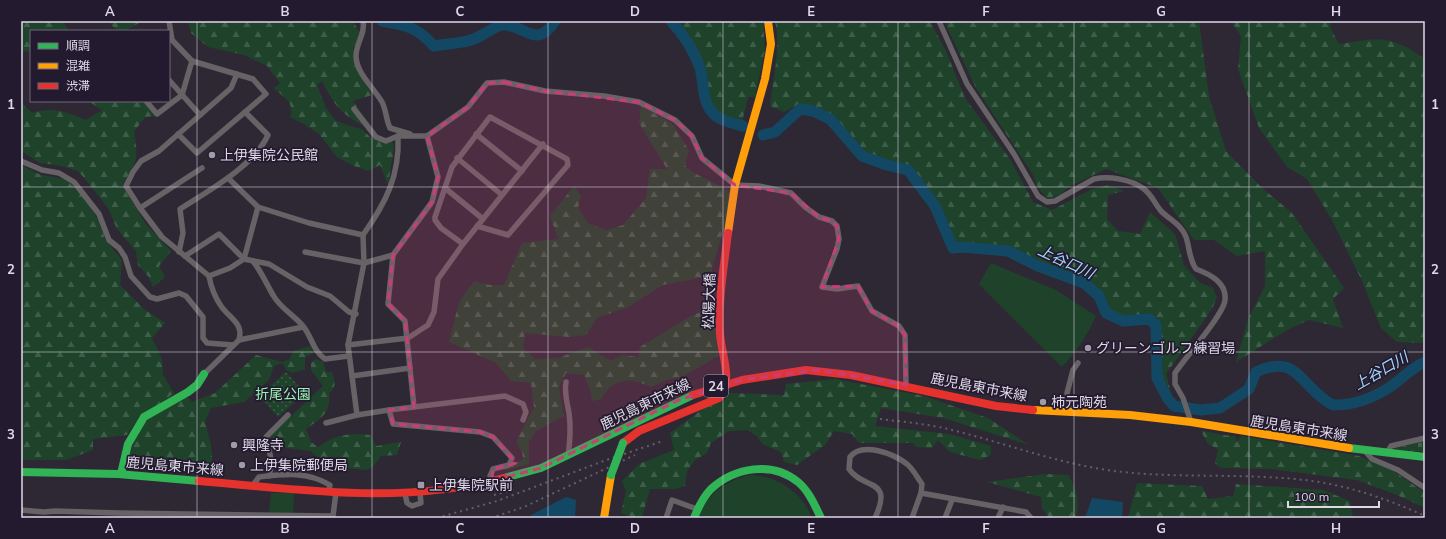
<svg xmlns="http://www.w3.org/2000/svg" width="1446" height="539" viewBox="0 0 1446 539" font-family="Mulish,'Noto Sans JP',sans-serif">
<defs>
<pattern id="forest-firs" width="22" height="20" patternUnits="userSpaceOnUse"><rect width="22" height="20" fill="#1e432a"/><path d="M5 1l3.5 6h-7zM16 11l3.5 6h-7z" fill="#3e5e49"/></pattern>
<pattern id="cemetery-stones" width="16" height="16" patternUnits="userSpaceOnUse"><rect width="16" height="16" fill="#1e432a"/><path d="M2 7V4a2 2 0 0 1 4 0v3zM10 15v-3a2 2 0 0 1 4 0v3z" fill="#3e5e49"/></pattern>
<pattern id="park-dots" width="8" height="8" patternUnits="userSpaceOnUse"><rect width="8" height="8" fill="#1e432a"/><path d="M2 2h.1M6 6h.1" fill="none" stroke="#3e5e49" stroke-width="1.8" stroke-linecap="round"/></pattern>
</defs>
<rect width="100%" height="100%" fill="#2e2834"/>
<g fill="#1e432a">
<path d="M991 263 1056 290 1096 316C1087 336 1077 351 1062 367L979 284Z"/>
<path d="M749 475C777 475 802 492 812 518H699C705 494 727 481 749 475Z"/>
<path d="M271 493H294L293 513H269Z"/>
</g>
<g fill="url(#forest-firs)">
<path d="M21 21H63L69 31H31V52L21 51Z"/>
<path d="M108 21H143L124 31H117Z"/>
<path d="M188 21H353L361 35 353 48 355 65 372 95 353 101 369 123 367 127C341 115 335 106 322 81L317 85 326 108 336 121 363 130 371 138 392 140 394 148 388 185 380 165 368 171 354 166 337 157 319 134 304 124 290 117C294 99 285 100 274 88L280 83 267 66 244 55 208 47 191 33Z"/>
<path d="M676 21H763L765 49 755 97H748L742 122 716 113 710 104 702 68 693 46Z"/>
<path d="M775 21H930L946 51 965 98 1010 159 1033 202 1052 210 1092 189 1109 185 1124 191 1108 195 1107 219 1118 231 1140 234 1150 212 1175 234 1184 265 1200 283 1212 287 1217 297 1212 309 1166 374 1171 392 1161 377 1159 324 1151 316 1124 319 1111 312 1101 293 1085 279 1038 262 1006 246 957 244 939 204 910 166 864 153 834 118 817 108 795 106 784 112 770 106C773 79 781 47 775 21Z"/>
<path d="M944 21H1199L1209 96 1226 151 1260 186 1292 213 1344 288 1333 299 1343 328 1309 320 1287 330 1236 362 1248 319 1265 286V251L1237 256 1214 240H1194L1158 188 1106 169 1068 187 1061 194 1048 199 1038 188 1032 173 976 88Z"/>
<path d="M1231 21H1330L1331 29 1339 44C1379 38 1390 34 1425 59V342L1418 343 1397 342 1381 328 1362 281 1332 220 1307 179 1287 167 1259 128 1238 69 1241 36Z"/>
<path d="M88 101H142L156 116 145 117 134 132C139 159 137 162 122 185L145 223 171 251 159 266 165 277 153 287 148 276 138 265 136 251 117 229 108 208 86 180 78 171 62 166 40 163 21 151V103L32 113C52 106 67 112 86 120L102 110Z"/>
<path d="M641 106 673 124 689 151 685 166 694 173 734 193 710 276 663 285 628 307 597 318 586 335 568 337 525 333 523 348 536 359 558 358 588 347 611 361 622 355 638 357 640 347 684 320 716 304 718 356 684 376 666 380 651 387C629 377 614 378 601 399L592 401 591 393 584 375 566 373 559 387 564 416 536 431 529 442V464L502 471C508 465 516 465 523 459L522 452 516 442 534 407 531 383 511 381 496 363 449 342 459 302 474 281 490 285H504L522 243 558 239 550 216 574 186 581 196 578 208 588 223 606 230 623 225 646 198 650 169H667L639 123Z"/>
<path d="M21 165 41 175 66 179 88 202 101 225 105 239 122 260 120 285 144 309 165 323 152 338 162 359 163 375 174 393 154 409 139 417 127 435 93 439V450L66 460H21Z"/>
<path d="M310 346 313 353 305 357V369L292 373 286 370 283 363 274 366 269 380 244 402 211 408 205 421 211 445 213 469 204 474 154 470 129 459C132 448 134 433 143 424 154 412 173 405 187 397L192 402 215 393 256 355 282 362 290 359 293 351Z"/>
<path d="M316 359 323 362 326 372H332C335 382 337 386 329 394 331 414 320 419 306 429L311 442 318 447C333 435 351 432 370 435L376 446 401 442 397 455 381 456 372 468 365 470 348 468 316 456 311 451 286 448 284 444H271L270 438 275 431 323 386 311 370V363Z"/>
<path d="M835 379 924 396 988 418 1029 445 943 418 881 408 875 426 949 434 991 446V455L980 460 950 452 938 440 932 448 916 447 913 443H859L852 434 834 431 825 445 797 465 784 462 781 452 762 444 757 436 747 430 729 431 711 443 707 453 695 460 687 471 685 486 675 489H650L642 518H635L621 513 626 491 622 481 639 464 674 450 670 433 704 408 724 401 730 393 784 395 786 384Z"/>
<path d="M1201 431C1213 432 1223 436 1235 436L1237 442 1241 436 1359 456 1395 472 1425 493V508L1397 495 1357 480 1271 469 1221 468 1215 463 1218 449 1208 444Z"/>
<path d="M1046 474 1068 475C1079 492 1078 499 1077 518H1049L1042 508 1041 497 987 482Z"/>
<path d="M1137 483 1202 486 1208 499 1233 496 1236 484 1323 490 1350 501 1353 518H1128Z"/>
</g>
<path fill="url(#cemetery-stones)" d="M1425 441V452L1393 449Z"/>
<path fill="url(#park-dots)" d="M286 372 305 393 278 417 259 396Z"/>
<g fill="#134865">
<path d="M566 497 576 500 575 518H532L531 515Z"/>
<path d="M1092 498 1123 502 1122 518H1085Z"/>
</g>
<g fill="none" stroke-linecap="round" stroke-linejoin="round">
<g stroke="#134865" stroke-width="11">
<path d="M382 21C406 25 417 27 434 46 450 43 468 44 482 35 489 32 496 25 504 25 526 25 536 50 555 21"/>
<path d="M671 21C683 34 694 51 700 68 704 82 702 101 712 112 719 121 733 123 743 126"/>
<path d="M763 135 775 132 800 109 813 111 830 119 862 156 887 165 908 170 935 206 953 248 962 247 1008 251 1038 266 1084 283 1099 296 1106 313 1123 321 1149 319 1156 325 1157 378 1168 399 1174 406 1201 410 1220 408 1249 389 1256 372C1296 354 1298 381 1325 400 1328 402 1331 405 1335 405 1356 405 1373 398 1390 387 1402 379 1411 368 1425 362"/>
</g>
<g stroke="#676266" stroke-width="5.5">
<path d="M169 21 172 40 192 61 253 79 266 94 197 153 178 134"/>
<path d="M363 21C366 33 355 45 356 57 357 74 374 88 382 102 386 109 386 120 390 128L410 134"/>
<path d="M939 21 967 84 1014 154 1038 196 1047 202 1055 201 1094 179C1109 176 1131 179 1144 189 1152 195 1155 204 1161 211 1170 220 1181 224 1186 237 1190 249 1189 259 1196 269 1209 274 1227 282 1225 300 1224 314 1185 358 1175 373V384L1183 398 1191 422"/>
<path d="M237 74 231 88 159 151 141 161 133 172 126 186 140 208 162 237 209 276 230 268 244 259 258 207"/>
<path d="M169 80 200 115"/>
<path d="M146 101 157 114 182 95 192 61"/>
<path d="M354 109 376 137 386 141 398 136H427L468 107 487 83 504 82 545 91 604 96 639 102 675 120 692 136 702 158 735 185 759 186 791 193 805 207 819 217 832 221 837 226 839 239 837 249 822 287 837 289 858 286 872 311 899 326 905 335 906 385"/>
<path d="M476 134 522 171"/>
<path d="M457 158 502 195"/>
<path d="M21 161 42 170 59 173 74 182 99 214 109 240 119 248 125 257 131 276 150 297 157 299 179 293 186 296 203 317V338L207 343 233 345"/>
<path d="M228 178 258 207 309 223 363 235 364 263 348 345 357 415"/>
<path d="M445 188 483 219"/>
<path d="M140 208 202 168"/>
<path d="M363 235C385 204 400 176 398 136"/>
<path d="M463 244 441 228 435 220V217L452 167 490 117 567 159 568 165 508 235 477 226"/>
<path d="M179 252 183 233 180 209C208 191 254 166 268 135L245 112"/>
<path d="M305 252 364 263 393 255 432 202 438 177 427 136"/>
<path d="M393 255 388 304 405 321 414 407"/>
<path d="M185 256 219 234 244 259 269 264 307 287 330 296 349 312 356 314"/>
<path d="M253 261C262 273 266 283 273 295 280 308 294 315 303 326 312 337 313 351 325 359L349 356"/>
<path d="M239 340 303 327"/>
<path d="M348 345 408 338 428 325 434 312 438 279 463 244 543 144"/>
<path d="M204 374 239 340C244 323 229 318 221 306 214 296 211 287 209 276"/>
<path d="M352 376 410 368"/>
<path d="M566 382C564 393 567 402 569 413 571 427 570 442 568 456"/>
<path d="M389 410 393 424 480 432 493 437 512 458 509 465 493 469 490 476 492 481"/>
<path d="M1072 413 1067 393 1073 370 1078 363"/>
<path d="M326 423 357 415 389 410 505 396 523 404 526 412 523 420"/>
<path d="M1364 450 1372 459 1398 470 1425 488"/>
<path d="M1387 453 1391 446 1425 438"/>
<path d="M269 476 272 463 266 437 288 415"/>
<path d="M253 485 259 477C284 474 307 471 330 485L329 491"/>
<path d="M921 493 1026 512 1031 518"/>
<path d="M405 494 407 503 412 506 421 503 420 493"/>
<path d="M21 510 44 512 55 511 119 513 333 516 336 492"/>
<path d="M666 518 672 500 697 509"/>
<path d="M875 518C894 477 863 490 849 469L850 457C862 441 894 454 907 464 913 469 917 477 922 484L921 493 912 518"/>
<path d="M945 518 952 500"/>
<path d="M998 518 1003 507"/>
</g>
<g stroke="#30b455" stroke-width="8">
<path d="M1349 448 1425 457"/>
<path d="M21 472 118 474 199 481"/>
<path d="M121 474 128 444 144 417 188 392 197 385 204 374"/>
<path d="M504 478 541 468 693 395"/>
<path d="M694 518C698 508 703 497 711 489 735 467 772 461 798 482 809 491 815 506 821 518"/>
</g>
<g stroke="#ff9f0a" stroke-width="8">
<path d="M728 233 735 185 765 79 771 44 768 21"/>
<path d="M1033 410 1130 415 1191 422 1349 448"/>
<path d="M604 518 611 475"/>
</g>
<g stroke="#e5322d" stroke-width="8">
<path d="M693 395 742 380 806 370 851 375 996 406 1033 410"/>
<path d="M623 443 639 431 719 398C734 380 721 354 720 333 718 300 724 266 728 233"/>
<path d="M199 481C303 490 402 505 504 478"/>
</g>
<g stroke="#635e65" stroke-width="2" stroke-dasharray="2 4" stroke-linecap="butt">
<path d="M880 419C904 422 929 424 952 430 1004 443 1054 462 1107 470 1169 479 1232 473 1295 479 1341 483 1383 497 1425 516"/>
<path d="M494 495 516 489"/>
<path d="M437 518 497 501 609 459 663 441"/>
<path d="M491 518 524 507 635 455"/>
</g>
<path stroke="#30b455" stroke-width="8" d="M611 475 623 443"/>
</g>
<path fill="#c83f77" fill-opacity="0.2" stroke="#c83f77" stroke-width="3" stroke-dasharray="8 5" stroke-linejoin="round" d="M504 82 545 91 639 102 675 120 692 136 702 158 735 185 791 193 819 217 832 221 837 226 839 239 822 287 858 286 872 311 899 326 905 335 906 385 818 370 742 380 679 400 541 468 492 481 493 469 516 463 493 437 480 432 393 424 389 410 414 407 405 321 388 304 393 255 432 202 438 177 427 136 468 107 487 83Z"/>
<path fill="none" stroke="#dfd9e7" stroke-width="1" stroke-opacity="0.55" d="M197 21V518M372 21V518M548 21V518M723 21V518M898 21V518M1074 21V518M1249 21V518M21 187H1425M21 352H1425"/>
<g fill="#a19ba8" stroke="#231a2f" stroke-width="1.5">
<circle cx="212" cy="155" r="4"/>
<circle cx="1088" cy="348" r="4"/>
<circle cx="1043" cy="402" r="4"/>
<circle cx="234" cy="445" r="4"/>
<circle cx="242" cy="465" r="4"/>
<rect x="417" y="481" width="8" height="8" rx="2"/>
</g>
<g text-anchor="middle" stroke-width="3.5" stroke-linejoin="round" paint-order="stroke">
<rect fill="#231a2f" stroke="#a7a0b0" stroke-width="1" x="704" y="375" width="24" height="22" rx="3"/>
<g font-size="13" font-weight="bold" fill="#dfd9e7">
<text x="716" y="391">24</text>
</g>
<g font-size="14" fill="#dfd9e7" stroke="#231a2f" text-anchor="start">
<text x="220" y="160">上伊集院公民館</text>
<text x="1096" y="353">グリーンゴルフ練習場</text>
<text x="1051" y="407">柿元陶苑</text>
<text x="242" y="450">興隆寺</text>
<text x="250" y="470">上伊集院郵便局</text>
<text x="429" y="490">上伊集院駅前</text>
</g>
<g font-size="14" fill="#dfd9e7" stroke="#231a2f">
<text transform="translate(709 301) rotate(-88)" y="5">松陽大橋</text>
<text transform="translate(979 387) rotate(11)" y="5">鹿児島東市来線</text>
<text transform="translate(645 404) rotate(-26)" y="5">鹿児島東市来線</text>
<text transform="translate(1299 428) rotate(9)" y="5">鹿児島東市来線</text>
<text transform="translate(175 466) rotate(5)" y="5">鹿児島東市来線</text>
</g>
<g font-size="14" fill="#9af3af" stroke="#231a2f">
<text x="283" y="399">折尾公園</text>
</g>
<g font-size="15" font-style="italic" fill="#a1d8fd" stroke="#231a2f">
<text transform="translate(1066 262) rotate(25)" y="5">上谷口川</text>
<text transform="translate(1381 371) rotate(-30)" y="5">上谷口川</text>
</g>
</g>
<rect width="1446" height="539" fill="none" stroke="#231a2f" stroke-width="44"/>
<rect x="30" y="30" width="140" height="72" fill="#231a2f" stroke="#6e6679"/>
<rect x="38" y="43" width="20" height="6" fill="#30b455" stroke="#6e6679"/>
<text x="66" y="50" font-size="12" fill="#dfd9e7">順調</text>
<rect x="38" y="63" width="20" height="6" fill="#ff9f0a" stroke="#6e6679"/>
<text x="66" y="70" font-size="12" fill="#dfd9e7">混雑</text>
<rect x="38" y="83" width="20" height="6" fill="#e5322d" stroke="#6e6679"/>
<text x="66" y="90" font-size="12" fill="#dfd9e7">渋滞</text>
<path d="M1288 501v6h91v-6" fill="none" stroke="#dfd9e7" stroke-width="2"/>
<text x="1294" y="501" font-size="12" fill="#dfd9e7" stroke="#231a2f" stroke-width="3" paint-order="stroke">100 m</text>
<rect x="22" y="22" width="1402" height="495" fill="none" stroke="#dfd9e7" stroke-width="1.5"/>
<g font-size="13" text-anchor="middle" font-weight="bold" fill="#dfd9e7">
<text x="110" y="16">A</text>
<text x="285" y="16">B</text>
<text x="460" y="16">C</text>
<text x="635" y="16">D</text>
<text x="811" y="16">E</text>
<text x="986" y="16">F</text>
<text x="1161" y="16">G</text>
<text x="1336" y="16">H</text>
<text x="11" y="109">1</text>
<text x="1435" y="109">1</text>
<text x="11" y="274">2</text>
<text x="1435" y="274">2</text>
<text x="11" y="439">3</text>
<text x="1435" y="439">3</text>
<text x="110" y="533">A</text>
<text x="285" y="533">B</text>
<text x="460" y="533">C</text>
<text x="635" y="533">D</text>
<text x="811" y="533">E</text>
<text x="986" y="533">F</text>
<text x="1161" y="533">G</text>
<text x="1336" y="533">H</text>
</g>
</svg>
